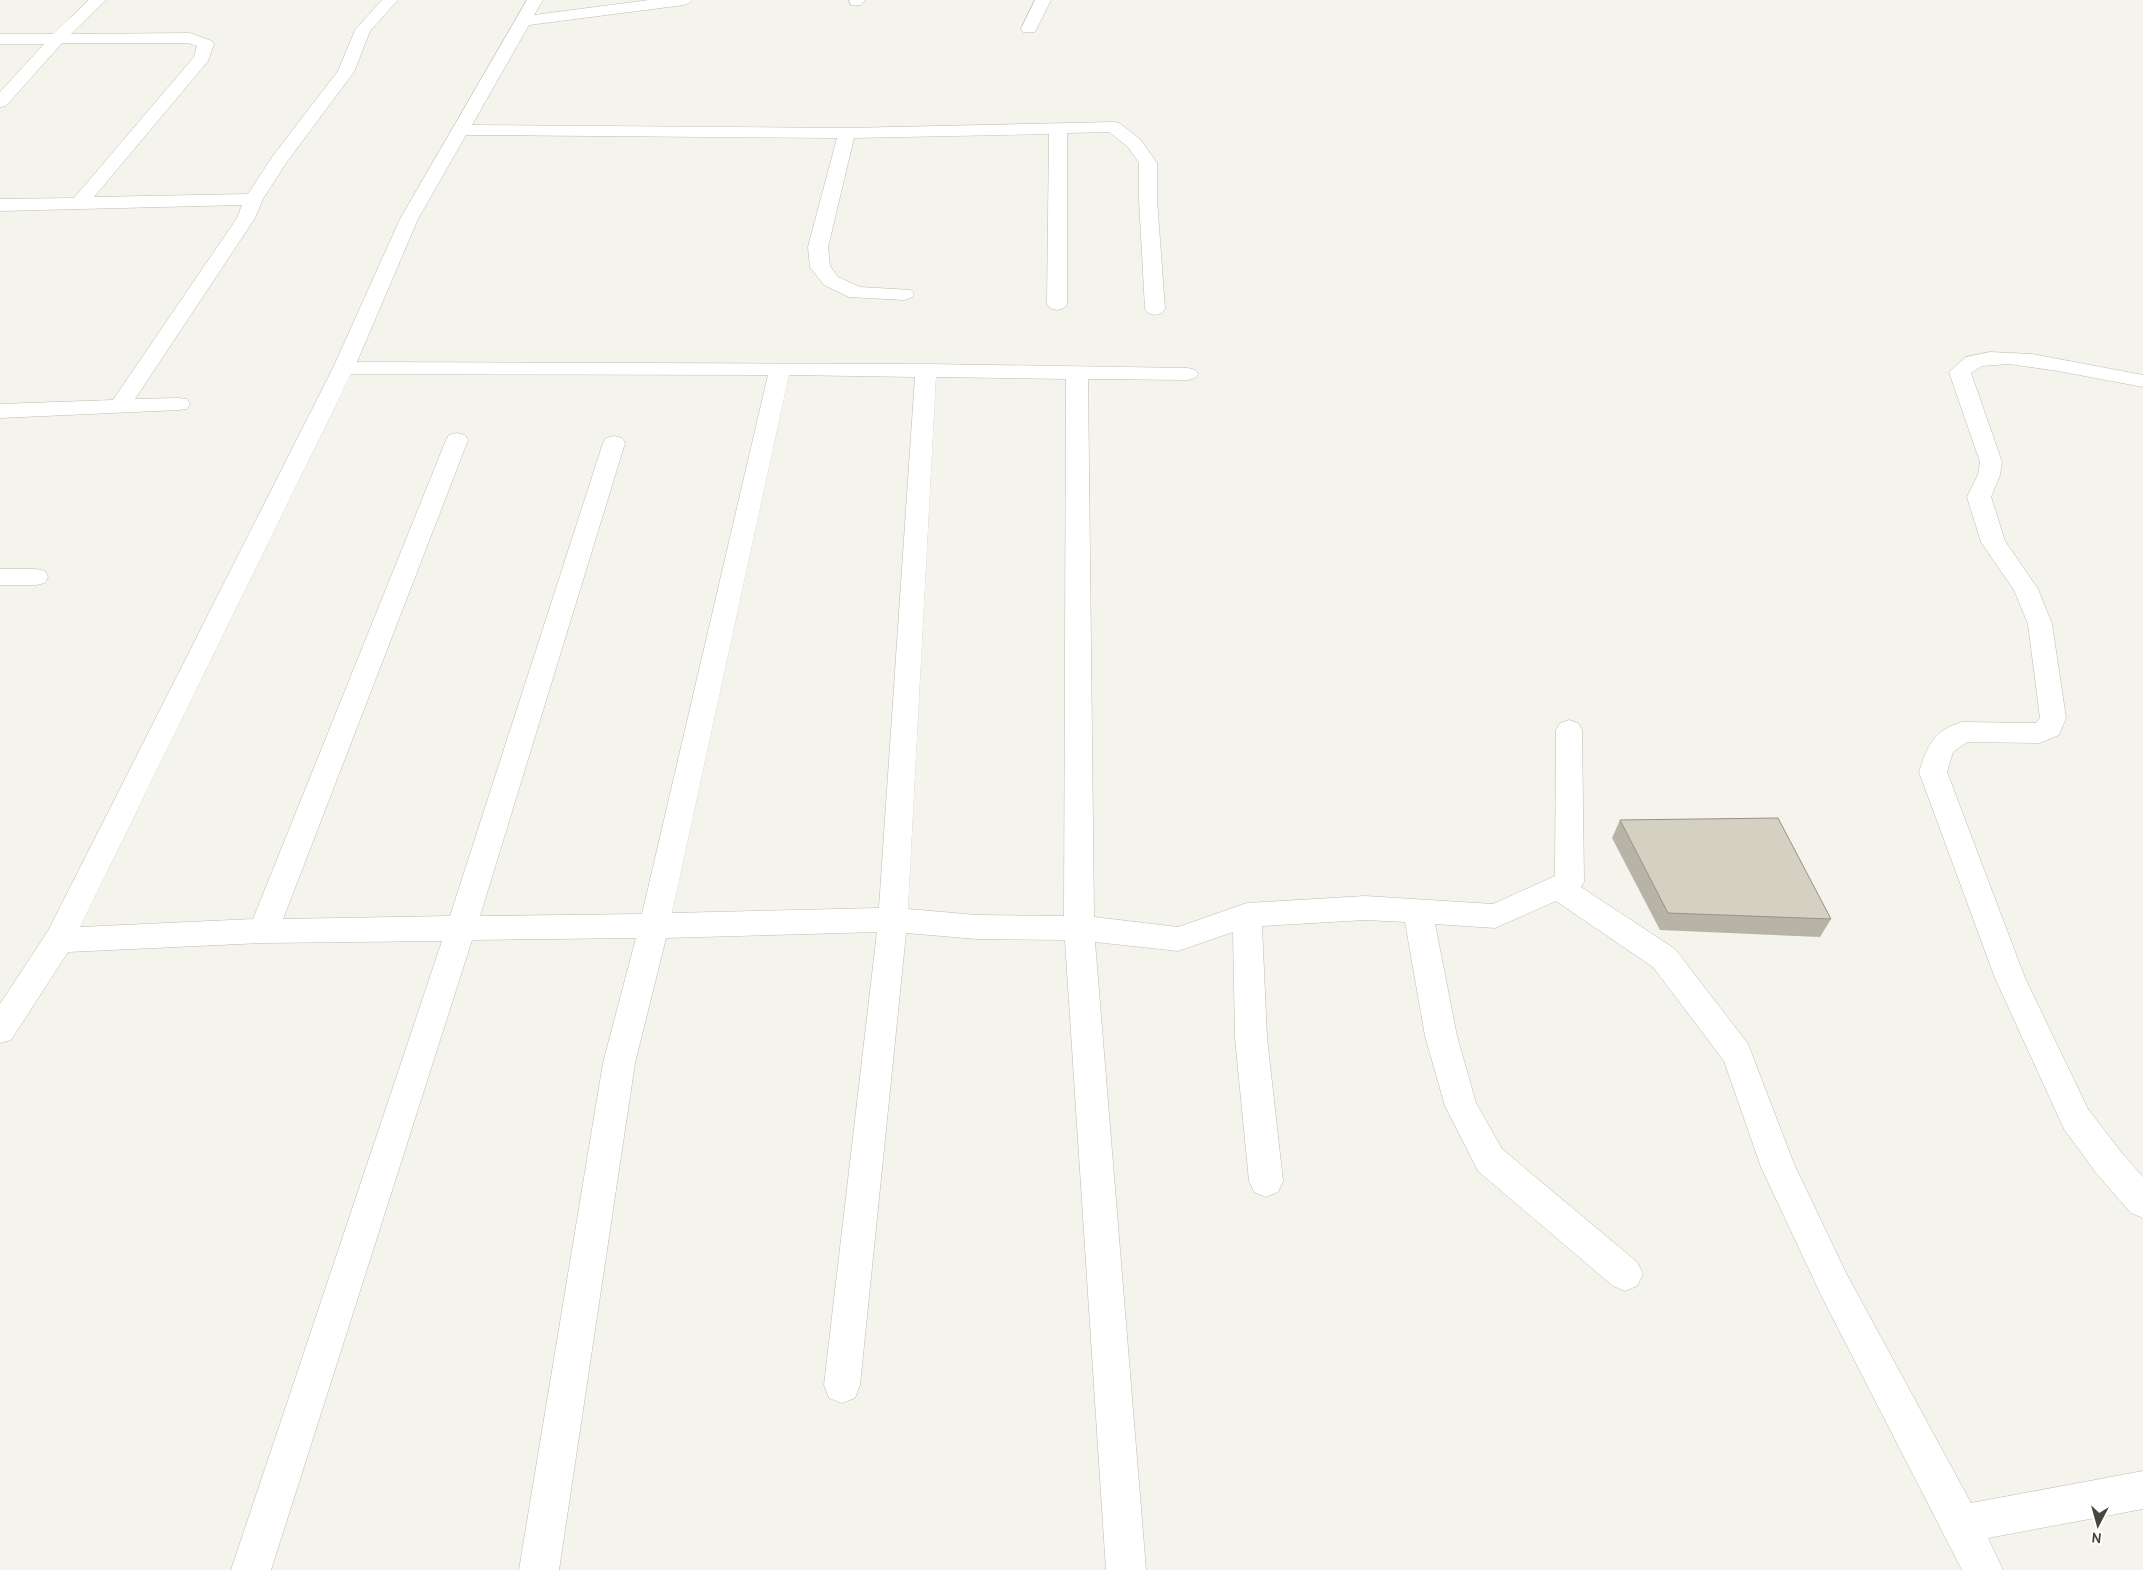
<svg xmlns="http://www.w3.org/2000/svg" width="2143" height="1570" viewBox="0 0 2143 1570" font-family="Cabin,sans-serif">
<rect width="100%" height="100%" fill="#f4f3ec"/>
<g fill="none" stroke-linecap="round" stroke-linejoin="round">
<g stroke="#bfbdaf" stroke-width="1">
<g id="minor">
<path d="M89 0H106L71 34 190 33 212 41 214 44 208 61 94 197 248 194 272 157 338 71 355 30 382 0H398L370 31 354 72 286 163 263 199 255 218 135 399 179 398 187 399 190 404 187 409 179 410 0 418V404L113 400 237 218 242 205 0 211V199L74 198 194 57 197 46 188 43H62L6 106 0 107V92L44 44H0V34H53Z"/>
<path d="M527 0H543L534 15 649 0H692L689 3 684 5 529 25 472 125 847 128 1113 122 1119 123 1140 139 1157 163V199L1165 309 1162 313 1155 315 1148 313 1145 309 1139 199V163L1128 147 1109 132 1067 133V304L1064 308 1057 310 1050 308 1047 304 1049 134 854 138 828 247 830 266 838 277 860 287 911 290 914 294 911 298 904 300 849 297 824 285 810 267 808 247 837 138 466 135 418 219 357 362 926 364 1188 368 1195 370 1199 374 1195 378 1188 380 1088 379 1094 917 1178 927 1247 903 1365 896 1493 904 1555 876 1556 730 1560 723 1569 720 1578 723 1582 730 1584 882 1581 887 1675 949 1748 1044 1794 1164 1846 1273 1971 1503 2143 1471V1509L1988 1538 2003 1570H1962L1822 1297 1761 1167 1724 1061 1653 967 1556 901 1495 928 1435 924 1457 1036 1476 1103 1502 1149 1637 1262 1643 1274 1637 1286 1625 1291 1613 1286 1478 1171 1445 1106 1425 1036 1405 922 1365 920 1262 926 1267 1038 1283 1181 1278 1192 1266 1197 1254 1192 1249 1181 1235 1038 1233 932 1178 951 1095 942 1146 1570H1106L1065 940 977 939 906 933 860 1385 855 1398 842 1403 829 1398 824 1385 877 932 666 938 635 1063 559 1570H519L603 1063 636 938 472 940 271 1570H231L442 941 263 943 68 952 11 1040 0 1043V1004L48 931 333 368 400 219ZM351 374 768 375 642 914 480 916 625 443 622 438 614 436 606 438 603 443 450 916 283 919 468 440 465 435 457 433 449 435 446 440 253 919 80 927ZM789 375 915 377 879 908 672 913ZM936 377 1066 379 1064 916 977 915 908 909Z"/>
<path d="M849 0H865L861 5H851Z"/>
<path d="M1035 0H1051L1035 32H1023L1021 29Z"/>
<path d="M1990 352 2032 354 2143 375V387L2058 371 2009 364 1982 366 1971 373 2002 462 2000 475 1991 497 2005 541 2038 589 2052 624 2066 718 2059 735 2040 743 1967 742 1953 752 1947 772 2025 978 2088 1109 2121 1152 2143 1177V1218L2131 1213 2097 1174 2064 1129 1995 978 1919 772C1928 745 1933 731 1962 722L2036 723 2040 718 2028 624 2014 590 1981 542 1967 497 1978 475 1980 462 1949 372 1966 357Z"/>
<path d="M0 569H36L45 571 48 577 45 583 36 585H0Z"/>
</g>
</g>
<use href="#minor" fill="#fff" fill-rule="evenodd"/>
</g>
<path fill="#b7b4a7" d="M1620 820 1831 919 1820 937 1660 930 1612 838Z"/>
<path fill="#d5d1c2" stroke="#959288" d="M1778 818 1831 919 1668 913 1620 820Z"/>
<g transform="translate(2098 1525) rotate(186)" stroke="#ffffff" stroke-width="4" paint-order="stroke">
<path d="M0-4L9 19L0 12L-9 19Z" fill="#48453a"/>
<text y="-8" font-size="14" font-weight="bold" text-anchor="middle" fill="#48453a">N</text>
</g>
</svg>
